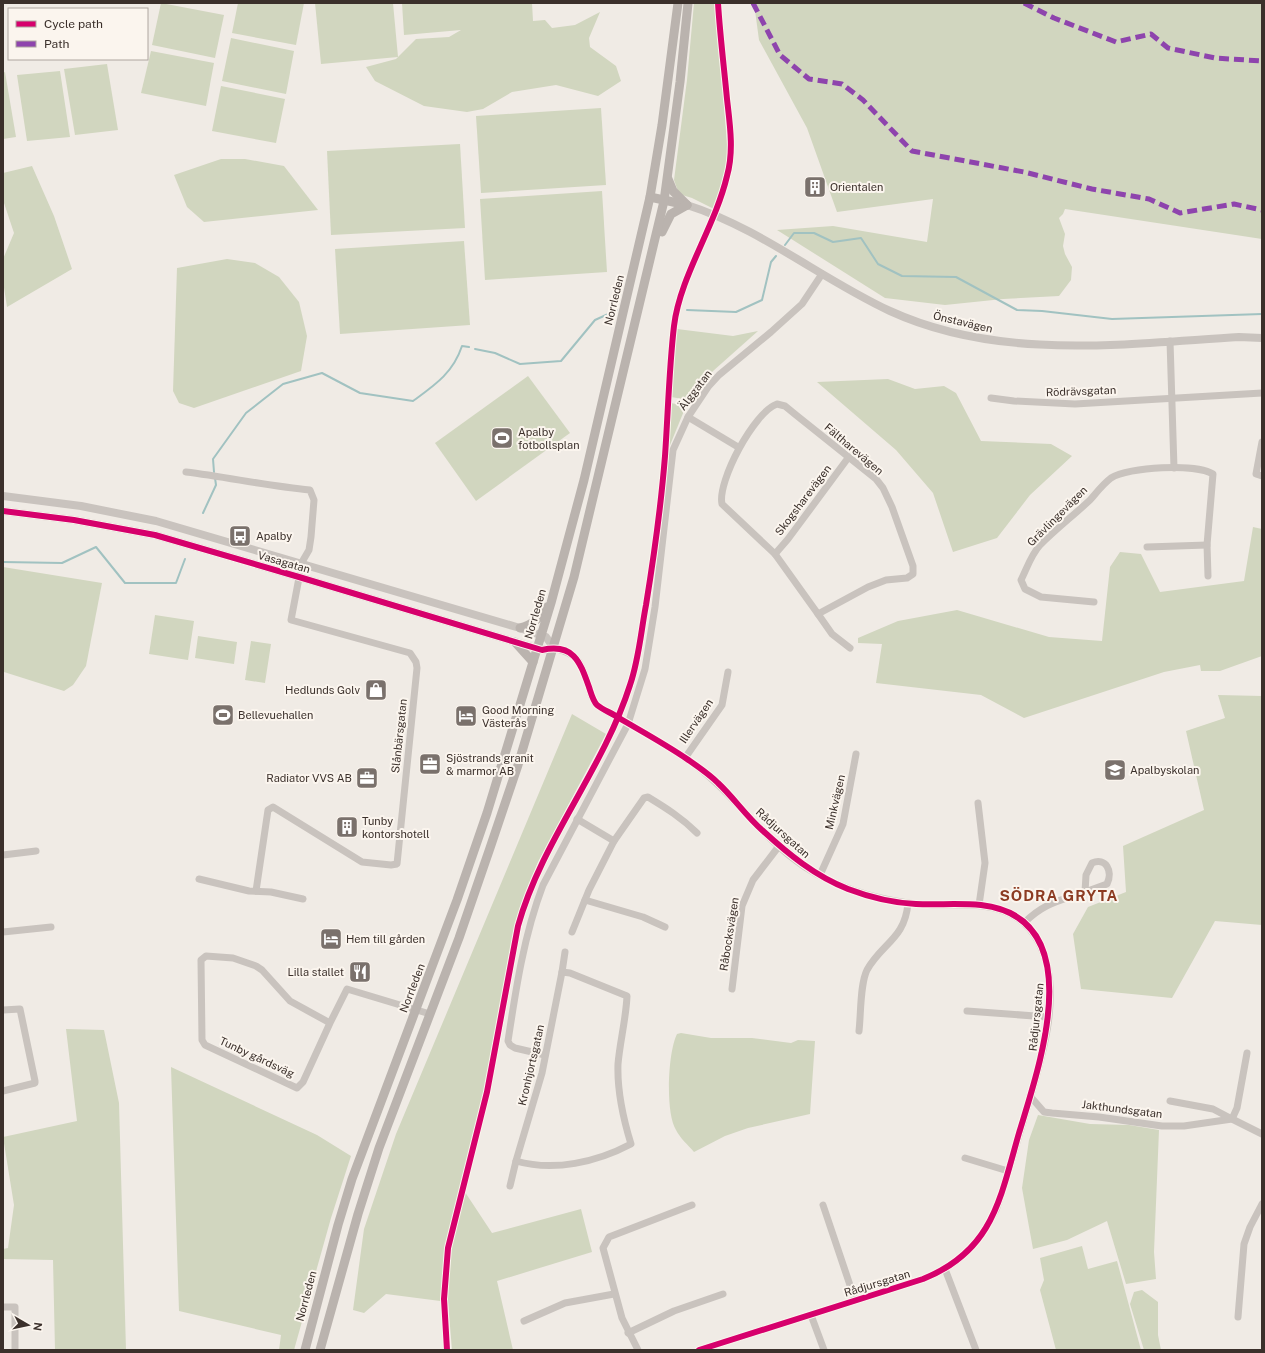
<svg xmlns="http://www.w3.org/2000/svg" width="1265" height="1353" viewBox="0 0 1265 1353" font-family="'Public Sans',sans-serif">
<rect width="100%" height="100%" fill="#f0ebe5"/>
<g fill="#d1d6bf">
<path d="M161 3 224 15 215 58 152 45Z"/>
<path d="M238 3H304L296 45 232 33Z"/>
<path d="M315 3H393L398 57 321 64Z"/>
<path d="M402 3H532L533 21 545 20 552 28 575 25 600 12 589 38 590 47 616 66 621 81 598 96 556 85 512 92 483 109 467 112 424 106 375 81 366 67 396 59 416 39 449 37 461 30 404 35Z"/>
<path d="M694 3H716L728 157 723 186 714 209 692 198 679 194 674 180 687 80Z"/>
<path d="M754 3H1262V239L1065 209 1063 214 1059 218 1065 234 1063 246 1065 254 1072 267 1071 280 1059 296 1003 299 945 305 885 298 777 230 833 226 927 242 933 199 837 212 807 128 759 40Z"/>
<path d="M231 38 294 51 286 94 222 81Z"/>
<path d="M151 51 214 63 206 106 141 93Z"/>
<path d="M107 64 118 130 75 135 64 69Z"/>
<path d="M60 71 70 137 27 141 17 75Z"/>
<path d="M5 72 16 137 3 139V73Z"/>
<path d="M221 86 285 99 276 143 212 131Z"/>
<path d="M601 108 606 185 481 193 476 116Z"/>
<path d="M460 144 465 228 331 235 327 151Z"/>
<path d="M221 159H245L284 166 318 210 204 222 187 207 174 175Z"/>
<path d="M32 166 54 216 72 269 7 307 3 281V259L14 233 3 200V173Z"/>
<path d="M602 191 607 272 485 280 480 199Z"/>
<path d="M464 241 470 325 340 334 335 249Z"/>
<path d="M227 259 255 263 279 277 299 302 307 336 301 371 194 408 179 403 173 391 177 268Z"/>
<path d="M677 329 733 336 758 331 713 371 689 400 671 397Z"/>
<path d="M528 376 570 433 476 501 435 443Z"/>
<path d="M888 379 915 389 944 386 956 393 981 441 1051 444 1072 456 1030 495 997 538 953 552 933 493 896 450 817 382Z"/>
<path d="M671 403 686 406 668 450Z"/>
<path d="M1253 527 1262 529V656L1220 671H1201L1200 665 1164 672 1024 718 981 695 876 683 882 644 858 643V638L898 621 957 610 1049 637 1102 641 1110 567 1120 552 1141 554 1160 592 1244 581Z"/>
<path d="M3 567 102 583 86 666 73 685 64 691 4 672Z"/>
<path d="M155 615 194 621 188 660 149 654Z"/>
<path d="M198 636 237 642 234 664 195 658Z"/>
<path d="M251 641 271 644 265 683 245 680Z"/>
<path d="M1218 695 1262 696V925L1215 921 1172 998 1081 989 1073 934 1088 907 1126 892 1123 846 1204 810 1186 731 1225 718Z"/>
<path d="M572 714 606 734 538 862 521 904 513 936 490 1069 461 1186 492 1233 581 1209 592 1252 497 1281 513 1350H452L448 1302 386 1294 364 1313 353 1310 364 1229 396 1134Z"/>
<path d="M66 1029 104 1030 119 1103 126 1350H55L53 1260 3 1259V1249L8 1248 14 1205 3 1137 77 1121Z"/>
<path d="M681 1033 711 1038H752L791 1043 798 1040 815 1041 810 1114 748 1128 725 1136 694 1152C688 1145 680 1138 676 1130 665 1112 668 1052 677 1034Z"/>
<path d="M171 1067 317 1135 351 1156 331 1218 294 1350H279L281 1335 179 1311Z"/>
<path d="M1038 1115 1090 1124 1129 1125 1159 1130 1154 1252 1156 1279 1126 1284 1107 1221 1067 1240 1033 1249 1022 1188 1029 1140Z"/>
<path d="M1082 1246 1088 1269 1117 1261 1141 1350H1056L1040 1290 1044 1280 1040 1258Z"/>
<path d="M1142 1290 1158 1302V1335L1161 1350H1144L1130 1304 1134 1292Z"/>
</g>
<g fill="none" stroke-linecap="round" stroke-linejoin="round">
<g stroke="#a1c2c1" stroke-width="2">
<path d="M785 245 794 233H814L833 242 861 238 878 264 902 276 956 277 1017 310 1042 311 1112 319 1262 314"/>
<path d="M687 310 736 312 762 300 771 262 776 256"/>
<path d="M475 349 495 353 520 364 561 361 595 320 617 310"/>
<path d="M214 472 213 459 246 413 283 384 322 373 360 393 413 401C435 385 453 373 462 346L469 347"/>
<path d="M203 513 216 485 215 478"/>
<path d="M3 562 62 563 96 547 125 583H176L185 559"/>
</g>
<g stroke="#c9c3be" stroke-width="7">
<path d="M1170 341 1174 468"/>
<path d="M991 398 1014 401 1075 404 1262 393"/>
<path d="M777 404 785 406 796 415 876 479 883 488 892 507 913 566V574L907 578 886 580 868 587 818 614 775 554 722 504C717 482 754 412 777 404Z"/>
<path d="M688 417 738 447"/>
<path d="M1262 442 1256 474 1262 476"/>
<path d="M186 472C227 477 268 486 310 490L314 500 311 537 309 550 302 562 291 620 410 653 416 662 417 668 397 864 391 865 362 862 273 807 268 810 256 891"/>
<path d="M1147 547 1207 545"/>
<path d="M775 554 788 539 848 458"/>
<path d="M1094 602 1041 597 1025 589 1021 580C1027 568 1031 555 1040 545 1056 529 1074 515 1090 500 1097 492 1103 484 1111 478 1128 467 1196 463 1213 474L1207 545 1208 576"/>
<path d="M818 614 832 634 850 648"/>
<path d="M554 648C581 655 580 662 589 687 590 692 592 698 595 703 600 709 611 713 617 717 640 730 663 743 685 758 731 788 759 837 805 867 836 887 871 898 908 903 955 910 1011 890 1039 943 1066 994 1038 1070 1023 1122 1014 1152 1006 1181 996 1210 978 1245 959 1265 923 1279L699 1350"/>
<path d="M685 758 722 705 728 672"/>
<path d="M978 803 985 863 979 905"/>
<path d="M577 819 614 841"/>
<path d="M3 855 36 851"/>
<path d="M820 875 843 824 856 754"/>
<path d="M199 879 249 891 271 892 303 899"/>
<path d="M585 900 643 917 665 927"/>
<path d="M1024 923C1044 903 1059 901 1085 892L1086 875 1092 863C1106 857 1113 871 1107 884L1085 892"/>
<path d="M3 932 51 927"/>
<path d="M572 932 589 890 614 841 644 798 648 797C666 808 682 818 697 833"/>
<path d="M562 972 570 973 627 996C626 1019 620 1041 618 1064 617 1092 623 1118 631 1144 597 1162 554 1172 516 1161L542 1073Z"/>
<path d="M562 972 565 952"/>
<path d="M732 989 742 906 753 880 779 846"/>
<path d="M3 1010 20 1009 35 1081V1083L3 1091"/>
<path d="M967 1011 1048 1017"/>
<path d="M330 1023 303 1082 297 1088 205 1045 202 1040 201 960 206 956 233 958 256 966 262 970 290 1001 330 1023 347 989 430 1014"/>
<path d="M859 1031C861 1014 860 984 867 970 882 943 905 939 908 903"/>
<path d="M545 1055 515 1048 510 1045 508 1041C516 988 524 935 543 885L628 724 645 669 655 607 673 450 688 417 708 387 719 375 771 332 802 304 822 274"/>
<path d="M1030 1096 1044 1112 1052 1113 1099 1117 1162 1126H1184L1232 1119 1262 1134"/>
<path d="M1170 1101 1213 1109 1232 1119 1237 1108 1247 1053"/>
<path d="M965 1158 1008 1171"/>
<path d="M510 1186 516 1161"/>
<path d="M823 1205 855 1300"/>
<path d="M945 1269 976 1350"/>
<path d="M3 1307H15V1350"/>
<path d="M811 1315 824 1350"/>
<path d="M1238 1317 1244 1244 1250 1227 1262 1204"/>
<path d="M524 1321 565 1303 614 1294"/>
<path d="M628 1333 674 1311 723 1294"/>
<path d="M638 1350 622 1318 603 1248 609 1237 692 1205"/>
</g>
<g stroke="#c9c3be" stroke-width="8">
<path d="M687 205C760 228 821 279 890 311 999 361 1123 344 1239 337L1262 338"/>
<path d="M3 496 81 506 156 521 520 628 546 637 554 648 542 650 299 577 155 535 74 520 3 511"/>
</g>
<g stroke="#bab3ae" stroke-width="9">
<path d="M668 179 673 191 687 205"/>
<path d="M650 197 687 205"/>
<path d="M662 232 671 214 687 205"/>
<path d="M520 628C533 625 539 618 547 607"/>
<path d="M515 642 533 662"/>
<path d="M305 1350 338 1225 352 1179 457 900 487 813 551 603 584 480 650 197 662 125 678 3"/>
<path d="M320 1350 358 1214 379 1148 459 938 490 848 518 765 574 577 664 201 680 82 688 3"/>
</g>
<g stroke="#8e44ad" stroke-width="5" stroke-dasharray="10 5" stroke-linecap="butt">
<path d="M753 3 780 55 809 79 842 84 863 100 912 151 1024 172 1092 189 1149 199 1180 213 1234 204 1262 210"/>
<path d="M1024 3 1054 18 1116 42 1151 34 1168 48 1215 58 1262 61"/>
</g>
<g stroke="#fbf5ee" stroke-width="8">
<g id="cycleway">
<path d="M3 511 74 520 155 535 299 577 542 650C574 643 580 662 589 687 591 693 593 701 597 705 603 710 612 713 619 718 641 731 665 744 687 759 697 766 709 774 718 783 734 798 746 816 762 830 788 854 815 876 848 889 869 897 894 903 916 904 937 905 959 903 981 905 1092 918 1039 1067 1019 1133 1000 1199 993 1251 923 1279L699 1350"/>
<path d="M447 1350 444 1299 448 1248 487 1092 518 926C542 840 603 770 630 685 639 659 641 631 646 605 654 556 661 506 665 456 668 413 669 369 674 326 680 276 715 227 727 176 734 151 730 125 727 99 724 67 720 35 718 3"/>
</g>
</g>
<use href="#cycleway" stroke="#d6006c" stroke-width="6"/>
</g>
<defs>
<g id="building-square" transform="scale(1.15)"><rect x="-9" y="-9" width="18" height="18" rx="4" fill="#7a716c" stroke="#fbf5ee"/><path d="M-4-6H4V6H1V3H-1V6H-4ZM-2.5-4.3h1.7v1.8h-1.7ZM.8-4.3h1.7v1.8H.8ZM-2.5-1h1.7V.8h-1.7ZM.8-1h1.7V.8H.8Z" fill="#fff"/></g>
<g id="stadium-square" transform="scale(1.15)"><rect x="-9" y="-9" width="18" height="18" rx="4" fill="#7a716c" stroke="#fbf5ee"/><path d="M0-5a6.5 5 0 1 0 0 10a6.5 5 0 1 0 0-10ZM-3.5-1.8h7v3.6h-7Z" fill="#fff"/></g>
<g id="bus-square" transform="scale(1.15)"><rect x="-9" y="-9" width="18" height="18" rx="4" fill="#7a716c" stroke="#fbf5ee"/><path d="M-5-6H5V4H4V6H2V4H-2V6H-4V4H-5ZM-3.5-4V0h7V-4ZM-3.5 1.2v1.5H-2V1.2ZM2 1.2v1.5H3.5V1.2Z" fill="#fff"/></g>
<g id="shop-square" transform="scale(1.15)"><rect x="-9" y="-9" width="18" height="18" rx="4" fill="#7a716c" stroke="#fbf5ee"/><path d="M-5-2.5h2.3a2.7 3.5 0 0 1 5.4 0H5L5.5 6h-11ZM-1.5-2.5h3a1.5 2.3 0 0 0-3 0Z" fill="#fff"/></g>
<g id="hotel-square" transform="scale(1.15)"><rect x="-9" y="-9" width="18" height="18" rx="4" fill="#7a716c" stroke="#fbf5ee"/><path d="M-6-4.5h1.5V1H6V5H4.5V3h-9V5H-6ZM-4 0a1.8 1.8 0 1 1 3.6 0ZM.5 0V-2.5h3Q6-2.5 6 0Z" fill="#fff"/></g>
<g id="office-square" transform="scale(1.15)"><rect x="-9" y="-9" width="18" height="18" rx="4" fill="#7a716c" stroke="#fbf5ee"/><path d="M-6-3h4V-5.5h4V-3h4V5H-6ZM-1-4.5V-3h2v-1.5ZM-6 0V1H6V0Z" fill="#fff"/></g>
<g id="school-square" transform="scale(1.15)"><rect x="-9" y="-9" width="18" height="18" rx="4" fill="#7a716c" stroke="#fbf5ee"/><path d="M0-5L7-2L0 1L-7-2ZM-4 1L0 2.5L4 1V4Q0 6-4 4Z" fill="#fff"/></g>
<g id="restaurant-square" transform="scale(1.15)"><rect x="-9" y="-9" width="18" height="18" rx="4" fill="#7a716c" stroke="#fbf5ee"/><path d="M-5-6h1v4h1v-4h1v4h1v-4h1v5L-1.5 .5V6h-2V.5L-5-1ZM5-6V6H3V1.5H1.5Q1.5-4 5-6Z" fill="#fff"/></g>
</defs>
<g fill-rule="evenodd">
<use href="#building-square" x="815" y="187"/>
<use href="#stadium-square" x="502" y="438"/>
<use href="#bus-square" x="240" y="536"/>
<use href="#shop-square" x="376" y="690"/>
<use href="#stadium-square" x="223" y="715"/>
<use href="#hotel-square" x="466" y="716"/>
<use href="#office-square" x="430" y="764"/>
<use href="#school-square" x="1115" y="770"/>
<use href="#office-square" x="367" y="778"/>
<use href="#building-square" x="347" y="827"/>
<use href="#hotel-square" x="331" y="939"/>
<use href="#restaurant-square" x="360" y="972"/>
</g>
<g text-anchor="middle" stroke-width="4" stroke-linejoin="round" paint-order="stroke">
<g font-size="11" fill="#3b302b" stroke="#fbf5ee" text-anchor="start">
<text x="830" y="191">Orientalen</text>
<text x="518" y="436">Apalby<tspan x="518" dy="13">fotbollsplan</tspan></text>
<text x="256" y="540">Apalby</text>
<text x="360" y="694" text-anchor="end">Hedlunds Golv</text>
<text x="482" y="714">Good Morning<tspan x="482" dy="13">Västerås</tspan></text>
<text x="238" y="719">Bellevuehallen</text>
<text x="446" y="762">Sjöstrands granit<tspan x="446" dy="13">&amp; marmor AB</tspan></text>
<text x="1130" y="774">Apalbyskolan</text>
<text x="352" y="782" text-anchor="end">Radiator VVS AB</text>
<text x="362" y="825">Tunby<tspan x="362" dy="13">kontorshotell</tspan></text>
<text x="346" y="943">Hem till gården</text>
<text x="344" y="976" text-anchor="end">Lilla stallet</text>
</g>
<g font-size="11" fill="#3b302b" stroke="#fbf5ee">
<text transform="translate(614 300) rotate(-76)" y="4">Norrleden</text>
<text transform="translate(963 322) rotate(13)" y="4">Önstavägen</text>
<text transform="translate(695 390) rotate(-53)" y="4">Älggatan</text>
<text transform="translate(1081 391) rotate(-2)" y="4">Rödrävsgatan</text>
<text transform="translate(854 449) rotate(40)" y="4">Fältharevägen</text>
<text transform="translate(803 500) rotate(-53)" y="4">Skogsharevägen</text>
<text transform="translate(1057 516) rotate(-45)" y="4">Grävlingevägen</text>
<text transform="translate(284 562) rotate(16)" y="4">Vasagatan</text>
<text transform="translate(535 614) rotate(-74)" y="4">Norrleden</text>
<text transform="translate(696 721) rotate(-56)" y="4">Illervägen</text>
<text transform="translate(399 736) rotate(-84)" y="4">Slånbärsgatan</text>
<text transform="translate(835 802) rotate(-77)" y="4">Minkvägen</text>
<text transform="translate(783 833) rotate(42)" y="4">Rådjursgatan</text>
<text transform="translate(729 934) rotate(-81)" y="4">Råbocksvägen</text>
<text transform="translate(412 988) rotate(-69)" y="4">Norrleden</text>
<text transform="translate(1036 1017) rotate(-84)" y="4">Rådjursgatan</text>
<text transform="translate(257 1057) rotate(25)" y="4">Tunby gårdsväg</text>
<text transform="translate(531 1065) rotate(-77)" y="4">Kronhjortsgatan</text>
<text transform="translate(1122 1109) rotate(7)" y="4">Jakthundsgatan</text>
<text transform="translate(877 1283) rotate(-17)" y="4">Rådjursgatan</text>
<text transform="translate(306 1296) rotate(-75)" y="4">Norrleden</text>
</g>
<g font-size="15" font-weight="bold" letter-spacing="1" fill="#8c3b22" stroke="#fbf5ee">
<text x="1059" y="901">SÖDRA GRYTA</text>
</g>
</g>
<rect width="1265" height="1353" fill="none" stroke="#3b302b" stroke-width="8"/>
<rect x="8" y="8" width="140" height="52" fill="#fbf5ee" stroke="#aea6a0"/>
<rect x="16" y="21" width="20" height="6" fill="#d6006c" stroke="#aea6a0"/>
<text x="44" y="28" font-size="12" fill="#3b302b">Cycle path</text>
<rect x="16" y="41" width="20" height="6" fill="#8e44ad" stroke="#aea6a0"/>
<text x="44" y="48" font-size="12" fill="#3b302b">Path</text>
<g transform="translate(28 1325) rotate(99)" stroke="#fbf5ee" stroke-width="3" paint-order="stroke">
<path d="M0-3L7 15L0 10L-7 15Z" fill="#3b302b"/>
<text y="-6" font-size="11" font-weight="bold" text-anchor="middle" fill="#3b302b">N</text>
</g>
</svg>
